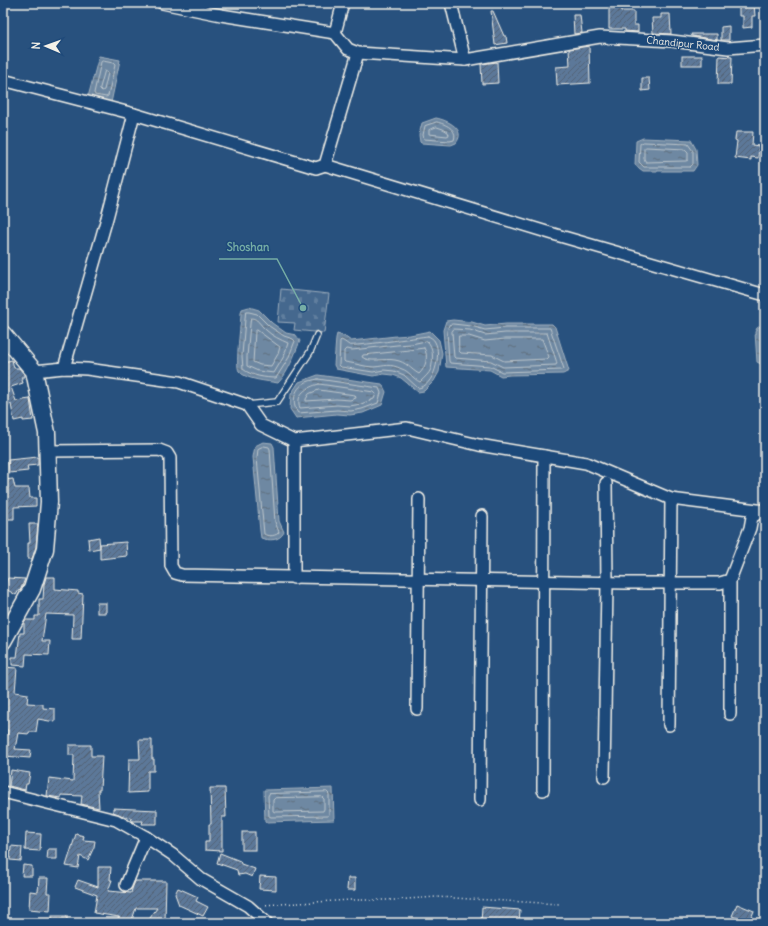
<svg xmlns="http://www.w3.org/2000/svg" width="768" height="926" viewBox="0 0 768 926" font-family="Delius,sans-serif">
<defs>
<pattern id="cemetery-stones" width="16" height="16" patternUnits="userSpaceOnUse"><rect width="16" height="16" fill="#45688e"/><path d="M2 7V4a2 2 0 0 1 4 0v3zM10 15v-3a2 2 0 0 1 4 0v3z" fill="#607e9e"/></pattern>
<pattern id="water-ripples" width="26" height="14" patternUnits="userSpaceOnUse"><rect width="26" height="14" fill="#6e88a2"/><path d="M2 4q2-2 4 0t4 0M15 11q2-2 4 0t4 0" fill="none" stroke="#5f6e7d"/></pattern>
<pattern id="building-hatch" width="6" height="6" patternUnits="userSpaceOnUse"><rect width="6" height="6" fill="#5b7899"/><path d="M-1 1l2-2M0 6l6-6M5 7l2-2" fill="none" stroke="#536274"/></pattern>
</defs>
<rect width="100%" height="100%" fill="#28517e"/>
<filter id="ink" filterUnits="userSpaceOnUse"><feTurbulence type="fractalNoise" baseFrequency=".025" numOctaves="2"/><feDisplacementMap in="SourceGraphic" scale="8" xChannelSelector="R" yChannelSelector="G"/><feConvolveMatrix kernelMatrix="1 2 1 2 8 2 1 2 1" color-interpolation-filters="sRGB"/></filter>
<g filter="url(#ink)">
<path fill="url(#cemetery-stones)" stroke="#9cacbb" d="M281 289 329 294 324 333 294 330 295 323 278 322Z"/>
<g fill="url(#water-ripples)" stroke="#a4b2be">
<path d="M99 56 120 60 111 103 88 97Z"/>
<path d="M436 118C447 120 467 129 456 143L451 145 421 143 420 142 419 135 422 123Z"/>
<path d="M643 138 691 140 696 149 697 165 693 171H643L635 165 636 141Z"/>
<path d="M249 307 259 310 272 323 286 333 296 335 300 341C294 355 289 372 278 383 268 381 245 380 239 371 235 365 241 323 241 313L242 309Z"/>
<path d="M453 320 472 322 485 326 506 324H552L555 327 569 371 563 374 510 375 501 376 490 370 446 367 443 330 446 321Z"/>
<path d="M762 325H765V364H761L757 362 755 332 757 328Z"/>
<path d="M430 331 439 340 442 353 439 372 434 381 424 391 418 392 401 378 393 375 384 374 373 376 336 369 334 365 336 338 337 334 344 336 351 341 396 336 410 335Z"/>
<path d="M318 375 382 384 386 392 382 405 363 413 350 415 337 414 296 418 290 409 291 394 299 382Z"/>
<path d="M263 442 272 443 274 447 279 521 284 532C280 541 269 541 261 538L260 531 253 457 255 446Z"/>
<path d="M333 788 334 820 265 822 264 790Z"/>
</g>
<g fill="none" stroke-linecap="round" stroke-linejoin="round">
<g stroke="#bec7cc" stroke-width="1">
<path d="M103 61 113 63 115 65 108 96 106 97 95 95 94 93 101 62Z"/>
<path d="M105 71 108 73 104 90 102 91 100 89Z"/>
<path d="M437 122C445 124 458 129 454 140L450 141 424 139 423 135 425 126Z"/>
<path d="M437 127 443 129 448 132 449 135 447 136 429 134V130Z"/>
<path d="M644 142 688 144 693 151V164L690 167H644L639 162 640 144Z"/>
<path d="M646 147 685 149 688 152V160L686 161 646 162 644 159V149Z"/>
<path d="M246 312H249L257 314 269 326 284 336 293 339 295 341 288 359 276 378C266 378 251 376 243 369L242 356Z"/>
<path d="M251 318C258 318 260 325 266 330 272 336 281 340 288 343L284 356 274 373 258 371 247 366V357Z"/>
<path d="M453 324 471 326 485 330 505 328H550L564 369 562 370 502 372 490 366 450 363 449 361 447 331 449 325Z"/>
<path d="M454 329 470 330 485 335 505 333H547L557 363 556 365 503 367 491 361 455 358 454 357 452 332Z"/>
<path d="M257 330 280 347 278 354 271 366 260 365 253 362 255 332Z"/>
<path d="M428 336C430 337 434 339 435 342 442 354 434 387 418 388L404 375 394 371 384 370 373 372 341 367 339 365 340 341 341 340C344 341 346 343 349 345 354 347 418 337 428 336Z"/>
<path d="M459 336H469L485 341 505 339H542L549 357 547 359 504 361 492 355 461 353 459 351Z"/>
<path d="M427 341C434 346 433 361 431 369 429 374 424 378 420 382 413 379 409 371 402 369 389 363 386 366 374 367 365 367 354 363 345 362L344 361V351L346 349 352 350 397 345 411 344Z"/>
<path d="M424 348C429 355 426 368 419 374 410 369 407 362 395 360 385 358 369 363 362 357L363 355C384 353 404 351 424 348Z"/>
<path d="M318 379 379 388 381 393 378 403 362 409 351 411 337 410 298 413C292 405 293 391 303 384 307 381 313 380 318 379Z"/>
<path d="M319 384 374 392 376 394 374 399 361 404 350 406 337 405 300 408C295 394 307 387 319 384Z"/>
<path d="M319 390 355 395 356 398 350 400 336 399 306 401V399L309 394Z"/>
<path d="M264 446 269 447 270 449 275 522 279 532C277 536 268 537 264 534L257 458 258 449Z"/>
<path d="M327 792 329 794V814L328 816 271 817 269 816 268 796 269 794Z"/>
<path d="M322 797 324 799V809L323 811 275 812 273 811V800L275 798Z"/>
</g>
</g>
<g fill="url(#building-hatch)" stroke="#f4f1e8">
<path d="M609 3H619V6H621V11H634V25H638V32L625 31V29H609Z"/>
<path d="M754 4 755 16H752V27L743 28V16H739V5Z"/>
<path d="M491 11H493L504 36H506L507 43 495 45Z"/>
<path d="M661 14H670L671 34 653 33 652 18H661Z"/>
<path d="M573 15H580L582 33 574 34Z"/>
<path d="M729 26V40H721V27Z"/>
<path d="M691 34H717V40L692 36Z"/>
<path d="M589 46 590 83 557 85 556 67 570 66 569 49Z"/>
<rect x="682" y="56" width="20" height="9"/>
<path d="M719 56 732 57 731 84H718Z"/>
<path d="M497 62 498 83 482 84 481 64Z"/>
<path d="M642 78H649L650 90 642 91Z"/>
<path d="M736 132H753L752 145 759 146 758 158 751 157V160L735 158 737 141 735 140Z"/>
<path d="M12 360 14 368H19L24 374V377H21L23 383 11 387 16 401 30 399 33 420 23 421V419L14 421 11 404 3 407V362Z"/>
<path d="M38 457V465L27 466 28 471 9 473 8 460Z"/>
<path d="M13 479 15 488H29L30 498H36V506L14 507V519H6L5 509H3V480Z"/>
<path d="M29 524H38L36 547 32 559H28V543H30Z"/>
<path d="M99 537 100 548V544L126 542 127 556 100 559V548L89 550 88 539Z"/>
<path d="M46 577H55V589L78 591V593L83 594 81 639H72L73 615 46 614 42 641H50L49 655 26 654 25 666 12 665V657H17L20 633H24V622L25 620H35V616H39V599H43L44 584Z"/>
<path d="M8 578 25 579 20 591 19 590 16 595 4 588Z"/>
<rect x="97" y="603" width="9" height="10"/>
<path d="M3 667 17 668 15 692 28 694 27 703 43 704V708L55 709V722L38 719 36 732H29V734L18 733 15 749 31 750 30 758 4 756 8 730H3Z"/>
<path d="M139 740H152V759H154V771H148V792L128 793 129 759H140Z"/>
<path d="M69 745H91V756H102L100 790H98L99 808 81 804 82 796 61 795V798L47 796 49 778 73 781 74 755H69Z"/>
<path d="M11 770 30 773 28 784H26L25 790 9 786Z"/>
<path d="M210 788H225L226 817H222V851L205 850V842H209V824H211Z"/>
<path d="M113 808 157 810V824H142L143 821H132L131 818 126 817 113 812Z"/>
<rect x="242" y="832" width="13" height="18"/>
<path d="M26 833 41 834 40 851 25 850Z"/>
<path d="M76 834 84 836 83 840 95 841 94 847 88 860 80 856 78 868 66 866Z"/>
<path d="M11 846 22 847 21 861 10 860Z"/>
<path d="M48 849H57V859H47Z"/>
<path d="M220 853 240 861 241 864 255 869 252 877 245 874 238 875 237 870 217 863Z"/>
<path d="M23 865 32 866V876H22Z"/>
<path d="M98 867H111L110 880H112L108 891 131 893 132 889 135 881H166L165 921H148L157 908H136L131 923H117L119 917 94 913 97 895 75 887 78 880 98 887Z"/>
<path d="M260 876 276 877V890L259 889Z"/>
<path d="M39 878H48L47 893H51L50 911 29 909 30 891 38 892Z"/>
<path d="M348 878H355V890H347Z"/>
<path d="M178 888 198 897 196 901 208 907 203 916 179 905 175 894Z"/>
<path d="M737 904 754 911 749 923 732 916Z"/>
<path d="M482 907 520 910 519 923H481Z"/>
<rect x="52" y="916" width="15" height="7"/>
</g>
<g fill="none" stroke-linecap="round" stroke-linejoin="round">
<g stroke="#f4f1e8" stroke-width="8">
<path id="service" d="M247 405 277 402 310 352 317 335"/>
</g>
<g stroke="#f4f1e8" stroke-width="14">
<g id="minor">
<path d="M162 3 221 15 335 33 348 49 358 53 465 60 600 37 672 41 728 48 765 45"/>
<path d="M451 3 465 60"/>
<path d="M335 33 343 3"/>
<path d="M3 80 134 114 316 168 325 165 358 53"/>
<path d="M325 165 560 236 765 295"/>
<path d="M64 368 107 218 134 114"/>
<path d="M34 371 64 368 87 369 179 382 247 405 261 425 294 441 407 428 479 445 586 463 671 499 765 511"/>
<path d="M47 451 159 450 167 453 170 458 171 566 175 573 182 575 626 583H720L730 580 750 528 752 517 765 509"/>
<path d="M294 578V441"/>
<path d="M730 580V714"/>
<path d="M417 709 419 499"/>
<path d="M669 725 671 499"/>
<path d="M604 777 607 583 606 483"/>
<path d="M543 790 544 456"/>
<path d="M3 792 116 820 146 837 173 855 201 879 248 906 267 923"/>
<path d="M480 800 482 516"/>
<path d="M126 885 146 837"/>
</g>
</g>
<g stroke="#f4f1e8" stroke-width="19">
<path id="secondary" d="M3 334 34 371 47 433 49 502 45 549 32 589 3 641"/>
</g>
<path stroke="#f4f1e8" stroke-width="1.5" stroke-dasharray="1 3" stroke-linecap="butt" d="M262 905 351 900H394L436 897 560 904"/>
<use href="#service" stroke="#1f4a7a" stroke-width="5.5"/>
<use href="#minor" stroke="#1f4a7a" stroke-width="11"/>
<use href="#secondary" stroke="#1f4a7a" stroke-width="16"/>
</g>
</g>
<g text-anchor="middle" stroke-width="3" stroke-linejoin="round" paint-order="stroke">
<g font-size="10" fill="#f4f1e8" stroke="#1f4a7a">
<text transform="translate(683 43) rotate(6)" y="4">Chandipur Road</text>
</g>
</g>
<path fill="none" stroke="#76ada5" stroke-width="1.5" d="M303 308L277 259H219"/>
<circle fill="#76ada5" stroke="#1f4a7a" stroke-width="1.5" cx="303" cy="308" r="4"/>
<g font-size="11" text-anchor="middle" font-weight="bold" fill="#76ada5" stroke="#1f4a7a" stroke-width="3" stroke-linejoin="round" paint-order="stroke">
<text x="248" y="251">Shoshan</text>
</g>
<rect width="768" height="926" fill="none" stroke="#1f4a7a" stroke-width="16"/>
<rect x="8" y="8" width="752" height="910" fill="none" stroke="#f4f1e8" stroke-width="1.5" filter="url(#ink)"/>
<g transform="translate(46 46) rotate(272)" stroke="#1f4a7a" stroke-width="3" paint-order="stroke">
<path d="M0-3L7 15L0 10L-7 15Z" fill="#f4f1e8"/>
<text y="-6" font-size="11" font-weight="bold" text-anchor="middle" fill="#f4f1e8">N</text>
</g>
</svg>
